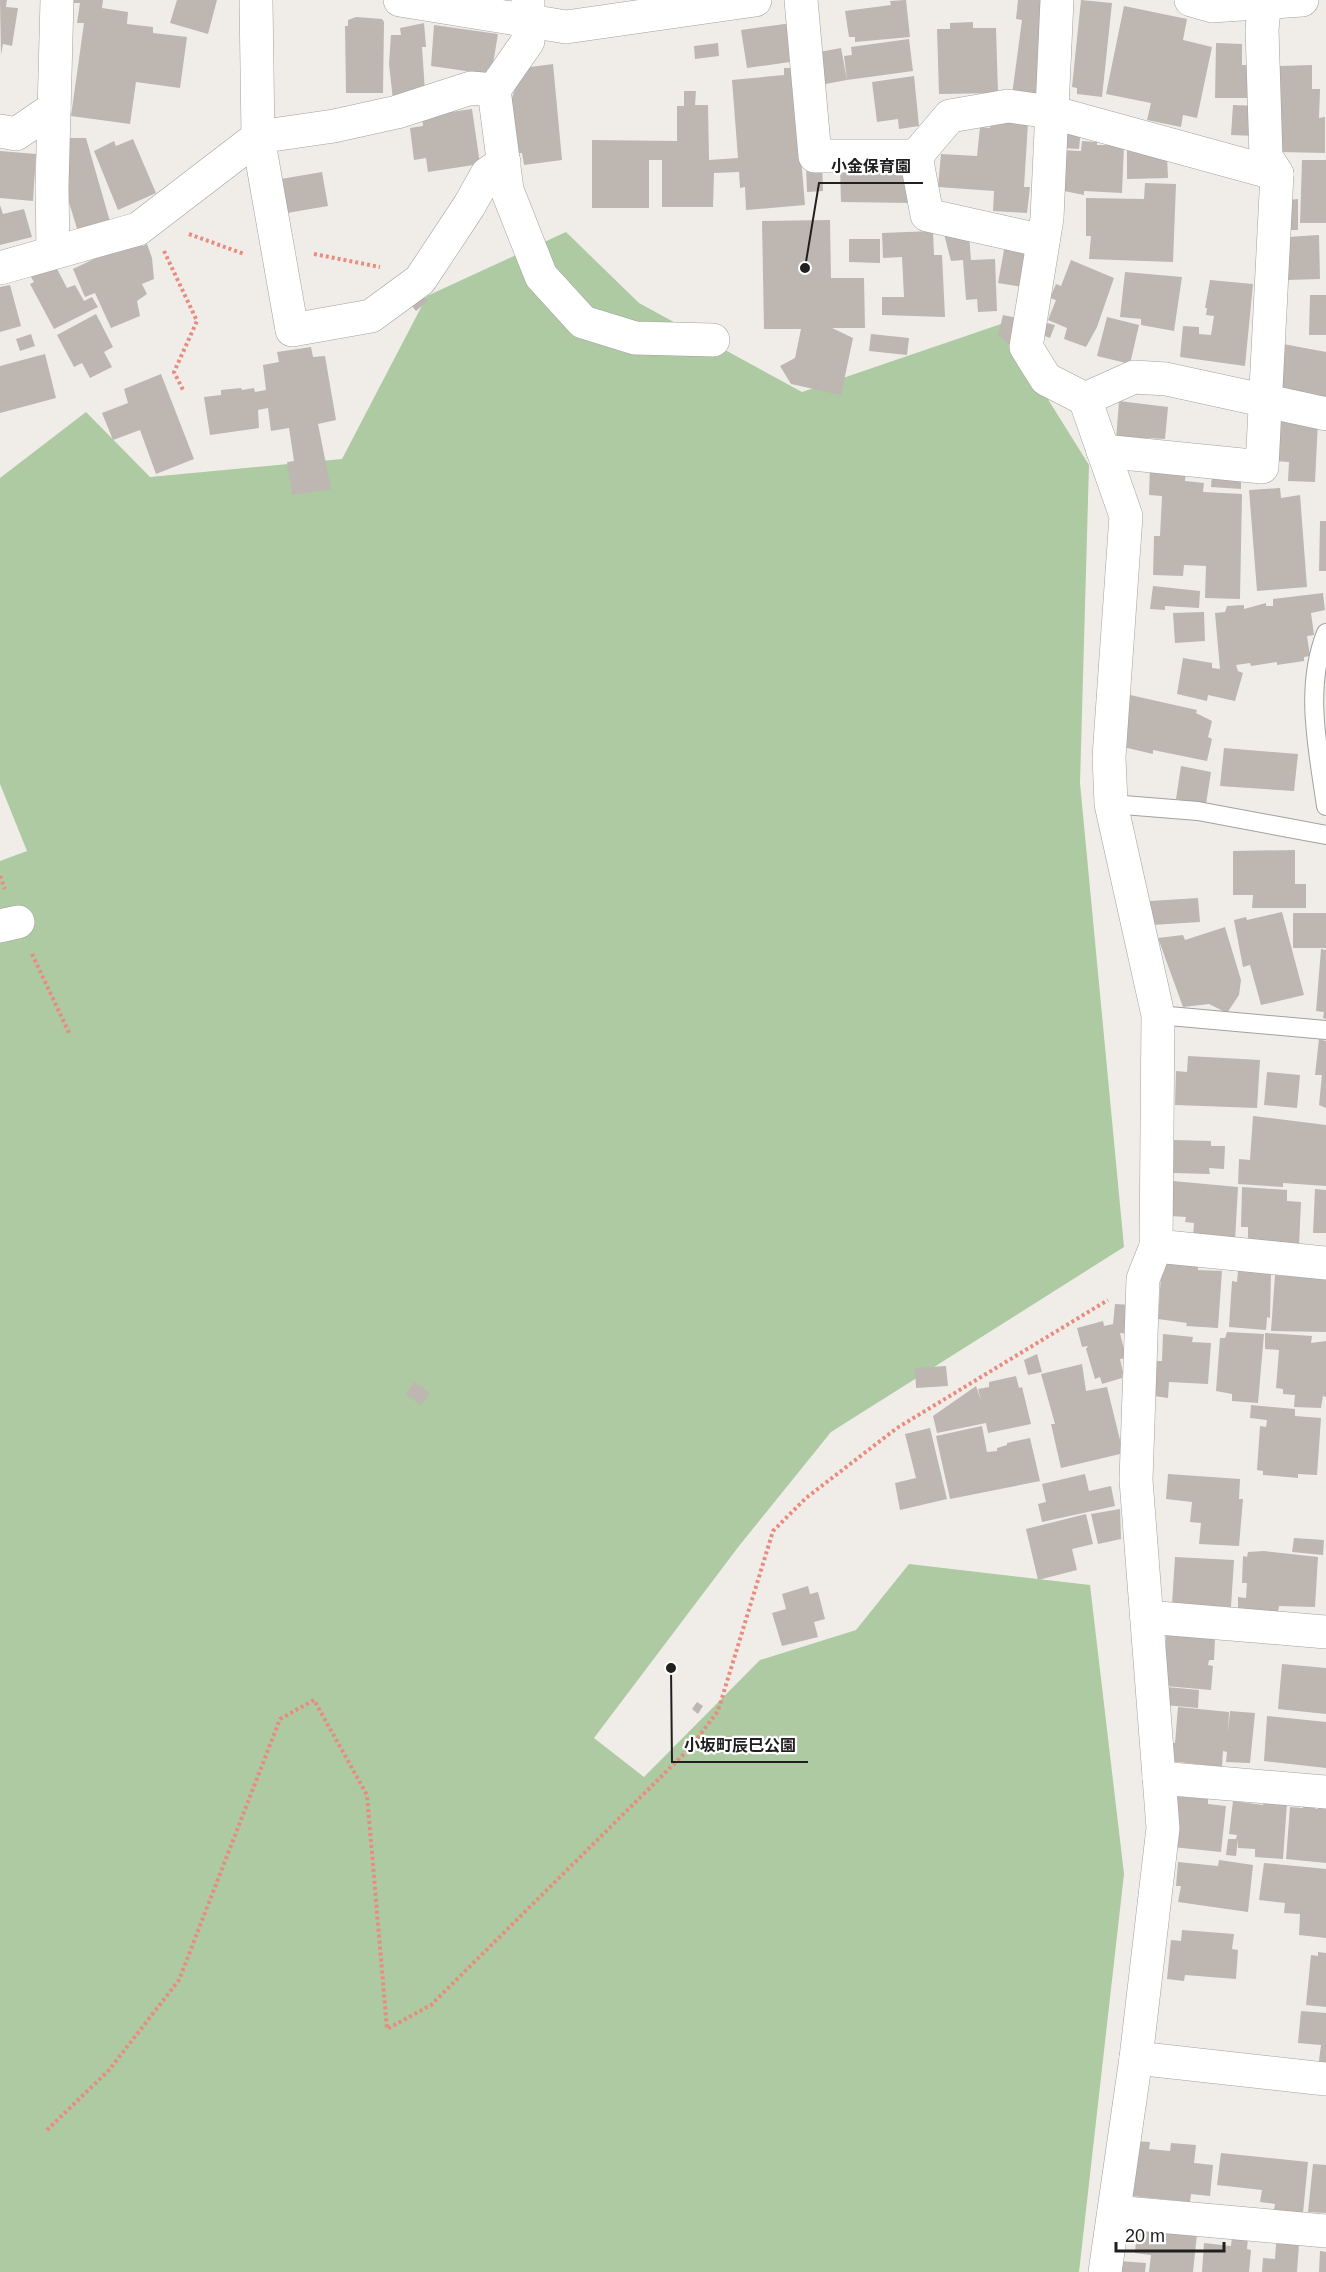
<svg xmlns="http://www.w3.org/2000/svg" width="1326" height="2272" viewBox="0 0 1326 2272" font-family="Helvetica,'Noto Sans JP',sans-serif">
<rect width="100%" height="100%" fill="#f0ede8"/>
<path fill="#adcaa2" d="M566 232 639 303 802 392 1001 324 1089 465 1080 783 1124 1247 831 1432 739 1546 594 1738 644 1777 760 1660 856 1630 909 1564 1090 1585 1124 1874 1079 2272H0V861L27 851 0 784V478L86 412 150 477 342 459 427 296Z"/>
<g fill="#bdb6b1">
<path d="M0 0H7L6 7 18 8 12 46 3 44 1 55Z"/>
<path d="M74 0H103L102 8 128 12 127 24 153 27V33L187 37 180 88 136 82 130 124 71 116 84 23H77L80 3H74Z"/>
<path d="M177 0H217L208 34 170 23Z"/>
<path d="M906 0 910 37 855 42V37H849L845 11 891 5 890 1Z"/>
<path d="M1018 0H1054L1040 98 1012 95 1022 20 1016 19Z"/>
<path d="M1081 0 1112 3 1102 97 1077 94V88L1072 87Z"/>
<path d="M1124 6 1187 19 1183 40 1212 47 1197 118 1183 115 1181 127 1147 120 1151 103 1106 94Z"/>
<path d="M356 17 382 19 384 22 383 93H346L345 26H348V20Z"/>
<path d="M973 22V28H996L998 93 939 94 937 29H950V23Z"/>
<path d="M424 23 426 47H422L425 92 393 100 389 64 391 35H401L400 28Z"/>
<path d="M792 23 797 61 747 68 741 30Z"/>
<path d="M434 25 498 34 492 70 487 69V74L431 66Z"/>
<path d="M909 39 913 71 847 80 844 56 852 55 851 47Z"/>
<path d="M718 43 719 56 695 59 694 46Z"/>
<path d="M1216 43 1242 44V65H1255V98H1215Z"/>
<path d="M841 48 847 80 820 85 814 53Z"/>
<path d="M553 64 562 160 524 165 522 153H516L511 100 523 68Z"/>
<path d="M1312 65V89H1320L1319 118 1325 117V153L1280 152V66Z"/>
<path d="M784 68H792L794 74 805 205 746 210 745 187 740 188 739 172 714 173 713 207H662V160H649V208H592V140L677 141V106H684V91H696L695 105H708L709 160 738 158 732 80 784 75Z"/>
<path d="M914 76 919 126 899 129 898 119 877 122 872 82Z"/>
<path d="M1233 105 1258 106 1257 136 1231 135Z"/>
<path d="M472 109 480 164 428 172 426 158 414 160 410 128 423 126 422 116Z"/>
<path d="M990 120 1028 123 1024 187H1030L1027 213 993 211 994 191 938 187 941 154 977 156 980 127 990 128Z"/>
<path d="M1062 129 1081 130 1079 149 1061 148Z"/>
<path d="M63 138H86L111 225 79 235 63 183Z"/>
<path d="M133 139 156 193 118 210 94 151 114 141 116 146Z"/>
<path d="M1082 141 1097 142V145H1124L1122 193 1084 191V195L1059 190 1061 150 1081 151Z"/>
<path d="M1127 150 1167 156 1168 178 1127 179Z"/>
<path d="M0 151 36 154 33 201 0 198Z"/>
<path d="M1302 160H1326V223H1300Z"/>
<path d="M822 163 823 191 807 192 806 164Z"/>
<path d="M840 168 903 169 913 203 841 202Z"/>
<path d="M322 172 328 206 287 213 281 179Z"/>
<path d="M1145 183 1176 184 1173 262 1089 259 1091 236H1086V198L1144 199Z"/>
<path d="M1298 199V230H1289V200Z"/>
<path d="M0 205 3 214 24 209 32 237 0 245Z"/>
<path d="M830 220 831 278H864L865 328H832L853 338 841 395 791 384 780 366 795 358 801 329H764L762 221Z"/>
<path d="M943 230 969 234 971 260 995 259 997 311 978 312 977 299 966 300 963 260 951 261Z"/>
<path d="M933 231 934 255H942L945 317 882 315V297H904L902 257 883 258 882 233Z"/>
<path d="M1319 235 1320 279 1287 280V237Z"/>
<path d="M849 239H880V263L849 262Z"/>
<path d="M1006 239 1031 243 1023 287 998 283Z"/>
<path d="M141 242 143 246 147 244 152 258 154 279 142 284 147 294 137 301 140 316 111 328 95 293 85 297 73 269 117 248Z"/>
<path d="M1071 260 1114 278 1097 327 1086 347 1064 339 1067 328 1048 320 1056 300 1050 298 1056 284 1061 286Z"/>
<path d="M55 265 67 288 75 285 84 301 92 297 98 307 54 329 30 284 34 282 31 277Z"/>
<path d="M1125 272 1182 277 1174 331 1141 325V319L1120 317Z"/>
<path d="M1210 280 1253 284 1245 366 1180 357 1183 326 1199 327V334L1211 335 1214 316 1206 315 1207 308H1205Z"/>
<path d="M10 285 21 326 0 332V287Z"/>
<path d="M421 291 428 301 416 311 408 301Z"/>
<path d="M1310 295H1326V335H1309Z"/>
<path d="M96 314 113 347 104 352 112 367 90 378 82 363 74 367 57 335Z"/>
<path d="M1003 315 1017 318 1011 346 998 335Z"/>
<path d="M1107 317 1139 325 1130 364 1097 356Z"/>
<path d="M1047 323 1055 325 1050 338 1042 335Z"/>
<path d="M31 334 35 346 20 351 16 339Z"/>
<path d="M871 334 909 338 907 355 869 351Z"/>
<path d="M1278 343 1326 352V402L1272 391Z"/>
<path d="M311 347 313 357 325 356 336 420 318 424 331 489 292 495 287 462 294 461 289 428 271 431 268 408 258 410 259 428 210 435 204 397 221 395V390L241 388 242 390 254 388 255 392 266 390 263 365 279 362 277 352Z"/>
<path d="M45 354 56 398 0 413V366Z"/>
<path d="M161 374 194 459 156 474 140 430 113 440 102 413 128 403 124 389Z"/>
<path d="M1119 401 1168 407 1165 439 1147 438 1146 443 1116 440Z"/>
<path d="M1273 417 1318 421 1315 482 1288 481 1289 462 1275 461Z"/>
<path d="M1150 465 1186 467 1185 481 1204 483 1203 492 1242 494 1240 599 1205 598 1206 566 1184 565 1183 576 1153 575 1154 536H1160L1162 496 1149 495Z"/>
<path d="M1212 474 1241 475V489L1211 487Z"/>
<path d="M1280 488 1281 498 1300 495 1307 587 1257 591 1249 490Z"/>
<path d="M1320 521H1326V571H1319Z"/>
<path d="M1153 586 1200 591 1199 608 1165 606V610L1150 609Z"/>
<path d="M1323 593 1325 610 1311 613 1314 635 1307 636 1310 656 1304 657V661L1277 665V662L1251 666 1250 663 1236 665 1238 671 1243 673 1235 701 1208 695 1207 701 1177 694 1183 658 1212 663V668L1220 669 1215 613 1225 612 1227 606 1244 605V609L1266 603V606H1273V599Z"/>
<path d="M1204 612 1205 641 1175 643 1173 613Z"/>
<path d="M1130 695 1197 710 1196 713 1212 721 1208 737 1212 739 1207 761 1153 750V754L1119 746Z"/>
<path d="M1224 748 1298 754 1294 791 1220 786Z"/>
<path d="M1181 766 1211 772 1206 804 1176 799Z"/>
<path d="M1295 850V884H1306V908H1252L1253 895H1233V851Z"/>
<path d="M1198 898 1200 922 1152 925 1150 901Z"/>
<path d="M1282 912 1304 995 1261 1005 1250 965 1243 967 1234 920 1246 917 1247 920Z"/>
<rect x="1293" y="913" width="33" height="35"/>
<path d="M1225 927 1241 980 1239 995 1227 1013 1209 1004 1183 1007 1158 938 1183 935 1185 940Z"/>
<path d="M1321 949 1326 950V1019L1323 1018 1324 1012 1316 1011Z"/>
<path d="M1319 1039 1326 1041V1108L1319 1105 1322 1075H1315Z"/>
<path d="M1188 1056 1260 1060 1257 1108 1175 1105 1176 1071 1187 1072Z"/>
<path d="M1267 1072 1300 1075 1297 1108 1264 1105Z"/>
<path d="M1253 1116 1326 1125V1186L1283 1183V1187L1238 1184 1239 1159 1250 1160Z"/>
<path d="M1174 1140 1211 1141V1146H1225L1224 1169 1209 1168 1210 1174 1173 1173Z"/>
<path d="M1173 1181 1238 1187 1235 1241 1193 1238 1194 1223 1185 1222 1186 1217 1171 1216Z"/>
<path d="M1242 1187 1287 1190V1201L1301 1202 1299 1246 1248 1242V1227H1241Z"/>
<path d="M1315 1189 1326 1190V1233H1313Z"/>
<path d="M1162 1262 1198 1265V1270L1222 1271 1218 1328 1186 1326 1187 1323 1158 1319Z"/>
<path d="M1238 1270 1271 1272 1270 1318 1267 1317 1266 1330 1229 1327 1232 1281 1237 1282Z"/>
<path d="M1275 1275 1326 1279V1332L1271 1331Z"/>
<path d="M1115 1304 1131 1305 1129 1334 1120 1333 1126 1358 1120 1359 1123 1372 1122 1378 1102 1384 1100 1377 1095 1379 1086 1349 1088 1346 1082 1347 1077 1328 1103 1321 1104 1326 1113 1324Z"/>
<path d="M1227 1332 1264 1334 1258 1403 1232 1401V1394L1216 1391 1220 1338H1225Z"/>
<path d="M1265 1333 1312 1336 1311 1343 1326 1341V1397L1323 1396 1321 1408 1294 1407 1295 1395 1283 1394V1389L1276 1388 1279 1350 1265 1349Z"/>
<path d="M1163 1334 1193 1337 1192 1342 1211 1343 1208 1384 1169 1382 1168 1398 1154 1396 1157 1361H1162Z"/>
<path d="M1037 1354 1042 1372 1028 1375 1024 1360Z"/>
<path d="M1082 1364 1086 1391 1107 1387 1121 1444 1120 1454 1061 1468 1051 1424H1055L1041 1374Z"/>
<path d="M946 1366 948 1386 916 1388 915 1368Z"/>
<path d="M1016 1376 1019 1388 1022 1387 1031 1424 988 1433 986 1423 937 1433 933 1416 976 1386 981 1400 978 1389 989 1387V1382Z"/>
<path d="M415 1382 430 1393 421 1405 405 1394Z"/>
<path d="M1251 1405 1295 1409V1416L1321 1418 1317 1475 1298 1474V1478L1263 1475V1471L1257 1470 1260 1426 1266 1427 1267 1420 1250 1418Z"/>
<path d="M982 1426 987 1452 997 1451V1448L1007 1445V1443L1030 1438 1040 1481 950 1499 936 1436Z"/>
<path d="M930 1428 947 1499 900 1510 895 1483 916 1478 905 1434Z"/>
<path d="M1085 1474 1089 1491 1111 1486 1115 1506 1042 1522 1038 1504 1046 1502 1042 1484Z"/>
<path d="M1168 1474 1240 1479 1239 1499H1243L1239 1546 1199 1544 1201 1523 1190 1522 1192 1502 1166 1499Z"/>
<path d="M1120 1509 1121 1539 1098 1544 1091 1514Z"/>
<path d="M1086 1514 1093 1544 1072 1549 1077 1570 1038 1580 1026 1529Z"/>
<path d="M1294 1538 1324 1540 1323 1555 1292 1552Z"/>
<path d="M1264 1551 1318 1557 1315 1607 1279 1606 1278 1613 1238 1610V1597L1246 1598 1247 1583H1242L1243 1556 1247 1557 1248 1552Z"/>
<path d="M1175 1557 1234 1560 1231 1607 1172 1604Z"/>
<path d="M808 1586 810 1594 818 1592 825 1619 814 1622 818 1637 782 1646 772 1613 786 1609 782 1594Z"/>
<path d="M1166 1635 1215 1639 1214 1660H1209L1208 1665 1213 1666 1211 1690 1165 1686Z"/>
<path d="M1282 1664 1326 1668V1714L1278 1709Z"/>
<path d="M1167 1687 1199 1690 1198 1708 1165 1705Z"/>
<path d="M697 1702 703 1706 698 1714 692 1709Z"/>
<path d="M1178 1707 1229 1712 1228 1732 1230 1711 1255 1713 1250 1763 1226 1762 1227 1752 1223 1751 1222 1767 1169 1761 1170 1743H1175Z"/>
<path d="M1267 1716 1326 1722V1768L1264 1761Z"/>
<path d="M1173 1796 1208 1799V1804L1226 1806 1221 1852 1172 1847Z"/>
<path d="M1264 1800 1287 1803 1283 1859 1255 1857V1849L1238 1848V1839L1236 1856 1226 1855 1228 1839H1236L1237 1835 1229 1834 1233 1801 1263 1805Z"/>
<path d="M1304 1804 1316 1805 1315 1809H1318V1805L1326 1806V1863L1286 1859 1290 1807 1303 1808Z"/>
<path d="M1219 1860 1253 1865 1248 1912 1178 1902 1181 1886H1176L1178 1862 1218 1866Z"/>
<path d="M1264 1863 1326 1869V1938L1299 1935 1300 1914 1284 1913 1285 1903 1259 1900Z"/>
<path d="M1182 1930 1234 1934 1232 1949 1238 1950 1236 1979 1185 1975 1184 1981 1167 1979 1171 1940 1181 1941Z"/>
<path d="M1318 1952 1326 1953V2007L1306 2005 1311 1955 1318 1956Z"/>
<path d="M1301 2011 1326 2013V2068H1318L1321 2045 1298 2043Z"/>
<path d="M1136 2141 1150 2142 1149 2149 1170 2151 1171 2143 1196 2145 1194 2163 1213 2165 1210 2196 1191 2194 1190 2202 1131 2196Z"/>
<path d="M1221 2153 1308 2162 1303 2213 1274 2210 1275 2204 1260 2202 1262 2190 1217 2185Z"/>
<path d="M1313 2164 1326 2165V2213L1308 2212Z"/>
<path d="M1137 2228 1197 2234 1193 2272H1149L1151 2255 1135 2253Z"/>
<path d="M1232 2237 1248 2238 1247 2249 1251 2250 1249 2272H1202L1204 2243 1231 2246Z"/>
<path d="M1276 2244H1299L1297 2272H1262L1263 2258 1275 2259Z"/>
<path d="M1320 2251 1326 2252V2272H1319Z"/>
<path d="M1120 2261 1146 2263 1145 2272H1119Z"/>
</g>
<g fill="none" stroke-linecap="round" stroke-linejoin="round">
<g stroke="#a1a1a1" stroke-width="20">
<g id="lane">
<path d="M1326 633C1304 688 1318 749 1326 806"/>
<path d="M1111 804 1198 811 1326 835"/>
<path d="M1158 1015 1326 1030"/>
</g>
</g>
<g stroke="#a1a1a1" stroke-width="34">
<g id="street">
<path d="M400 0 566 27 755 0"/>
<path d="M528 0V41L494 90 507 190 541 276 583 322 635 338 713 340"/>
<path d="M801 0 815 156H916L950 116 1008 106 1051 112 1277 174"/>
<path d="M1057 0 1047 218 1026 347 1046 379 1085 399 1126 516 1109 757 1111 804 1158 1015 1156 1246 1143 1279 1136 1480 1163 1828 1136 2058 1326 2079"/>
<path d="M1191 0 1212 6 1302 0"/>
<path d="M494 90 471 88 397 112 334 126 258 137 292 330 371 316 420 280 469 206 487 174 504 162"/>
<path d="M0 131 16 134 54 108"/>
<path d="M916 156 927 215 1043 241"/>
<path d="M53 252 52 187 57 0"/>
<path d="M0 268 138 229 258 137 256 0"/>
<path d="M1085 399 1134 377 1166 379 1326 414"/>
<path d="M1103 451 1262 467 1277 174 1266 157 1262 29 1265 0"/>
<path d="M0 926 18 922"/>
<path d="M1156 1246 1326 1263"/>
<path d="M1147 1617 1326 1632"/>
<path d="M1159 1778 1326 1792"/>
<path d="M1114 2212 1326 2231"/>
<path d="M1105 2272 1136 2058"/>
</g>
</g>
<g stroke="#e98c7f" stroke-width="4" stroke-dasharray="3 3" stroke-linecap="butt">
<path d="M189 234 244 254"/>
<path d="M164 251 197 321 174 372 183 390"/>
<path d="M314 254 380 267"/>
<path d="M0 876 5 889"/>
<path d="M32 954 70 1035"/>
<path d="M47 2130 109 2070 179 1980 280 1719 314 1700 367 1795 387 2029 431 2005 690 1748 718 1711 773 1531 806 1498 897 1428 1108 1300"/>
</g>
<use href="#lane" stroke="#fff" stroke-width="18"/>
<use href="#street" stroke="#fff" stroke-width="33"/>
</g>
<path fill="none" stroke="#202020" stroke-width="2" d="M805 268L819 183H923M671 1668L672 1762H808"/>
<g fill="#202020" stroke="#fff" stroke-width="2">
<circle cx="805" cy="268" r="6"/>
<circle cx="671" cy="1668" r="6"/>
</g>
<g font-size="16" text-anchor="middle" font-weight="bold" fill="#202020" stroke="#fff" stroke-width="4.5" stroke-linejoin="round" paint-order="stroke">
<text x="871" y="172">小金保育園</text>
<text x="740" y="1751">小坂町辰巳公園</text>
</g>
<path d="M1116 2242v9h108v-9" fill="none" stroke="#202020" stroke-width="3"/>
<text x="1125" y="2242" font-size="18" fill="#202020" stroke="#ffffff" stroke-width="4.5" paint-order="stroke">20 m</text>
</svg>
